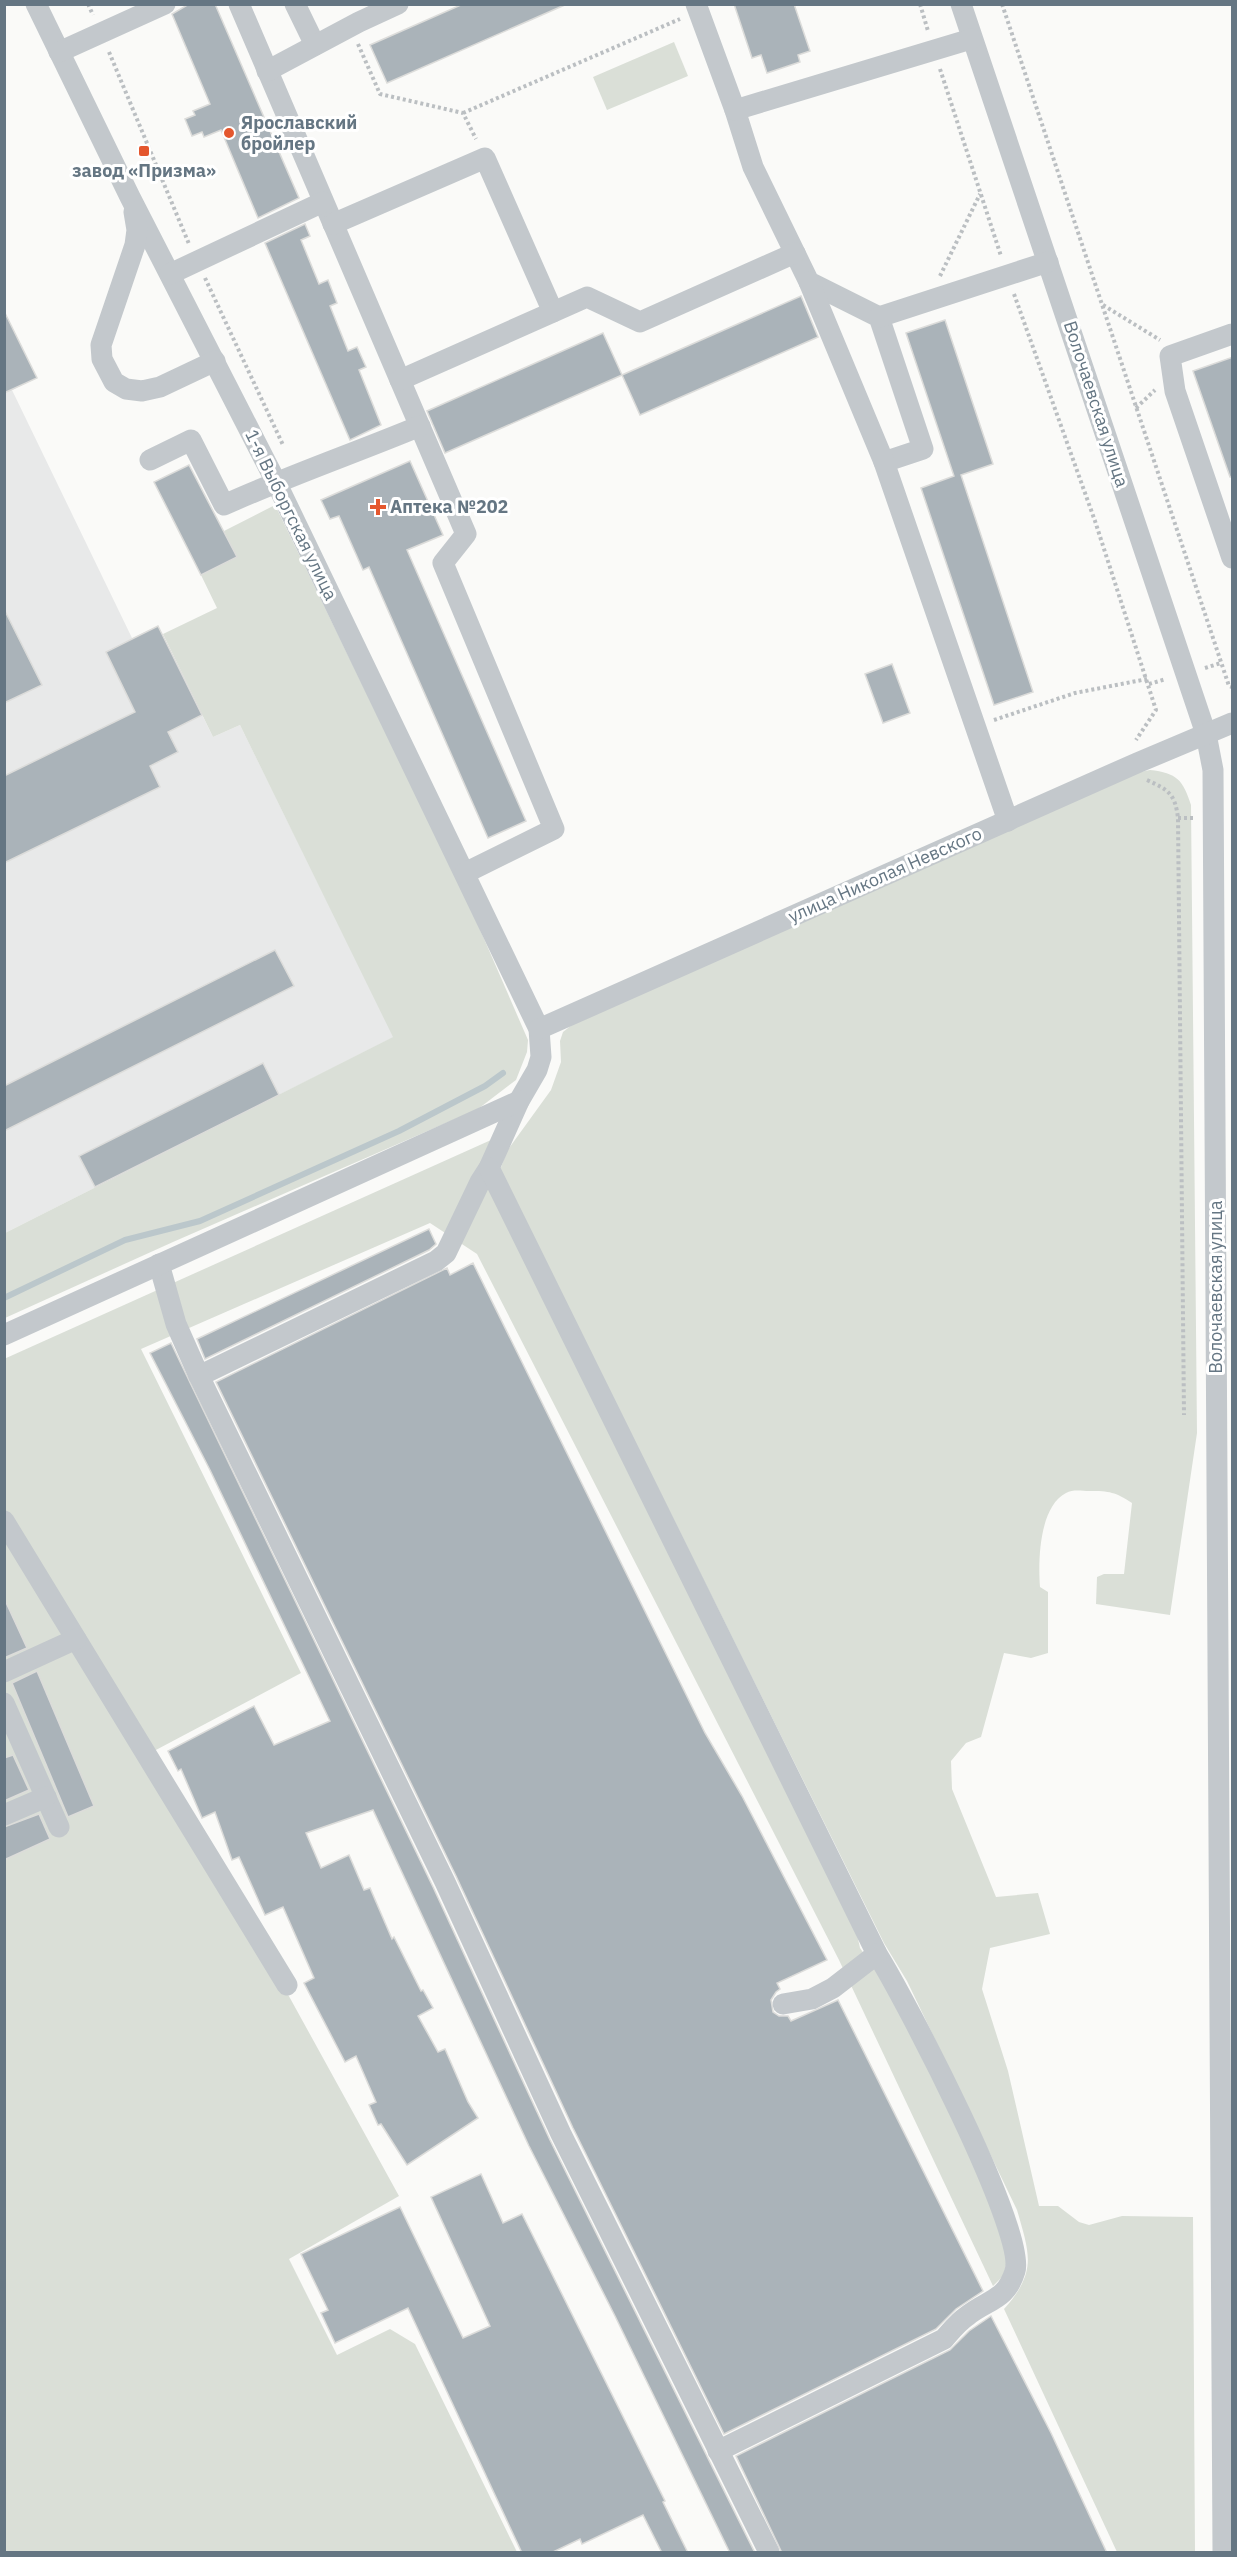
<svg xmlns="http://www.w3.org/2000/svg" width="1237" height="2557" viewBox="0 0 1237 2557" font-family="'IBM Plex Sans',sans-serif">
<rect width="100%" height="100%" fill="#fafaf8"/>
<path fill="#e8e9e9" d="M4 311 37 378 12 390 132 638 158 626 213 737 240 725 394 1037 5 1233Z"/>
<g fill="#dadfd7">
<path d="M674 42 688 76 607 110 593 77Z"/>
<path d="M275 505 468 902 528 1040 527 1052 516 1080 478 1109 173 1242 5 1318V1233L393 1037 240 725 213 737 163 634 217 608 201 575 236 557 224 531Z"/>
<path d="M1150 770C1177 773 1183 780 1191 805L1197 1433 1170 1615 1096 1604 1097 1577 1104 1574H1124L1132 1503C1115 1492 1110 1491 1089 1491 1082 1491 1073 1489 1066 1493 1039 1507 1038 1561 1040 1587L1048 1592V1653L1031 1658 1004 1653 981 1737 966 1743 951 1761 952 1789 996 1897 1038 1893 1050 1934 990 1948 982 1989 1008 2071 1039 2206H1058L1079 2222 1089 2225 1122 2216 1193 2217 1195 2552H1117L1004 2309C1037 2272 1030 2255 1017 2210L907 1981 884 1943 500 1170 507 1151 551 1090 561 1062 560 1041 563 1032 573 1024 1135 773Z"/>
<path d="M491 1140 484 1163 856 1930 860 1948 885 1984 950 2111 993 2210 1008 2258 1003 2276 993 2286 839 1960 477 1254 430 1223 141 1349 301 1673 154 1751 399 2196 289 2259 337 2355 390 2329 415 2344 517 2552H5L4 1359Z"/>
</g>
<g fill="none" stroke-linecap="round" stroke-linejoin="round">
<path stroke="#bbc7cb" stroke-width="6" d="M4 1298 125 1240 200 1221 399 1131 485 1086 503 1073"/>
</g>
<g fill="#aab3b9" stroke="#dcdcda" stroke-width="1.5">
<path d="M189 4H215L299 198 258 218 221 130 204 137 202 132 192 136 185 119 195 115 193 111 210 104 172 14Z"/>
<path d="M463 4H567L387 83 370 45Z"/>
<path d="M734 4H794L810 51 798 55 800 62 767 73 761 55 752 58Z"/>
<path d="M305 224 310 236 301 240 319 284 328 280 337 303 330 306 348 351 357 347 366 367 359 370 381 425 350 440 265 243Z"/>
<path d="M801 296 818 337 640 415 622 375Z"/>
<path d="M4 311 37 378 4 393Z"/>
<path d="M945 320 993 464 961 475 1033 692 994 705 921 488 954 476 906 333Z"/>
<path d="M603 333 622 375 445 453 427 411Z"/>
<path d="M1233 357V477H1230L1193 371Z"/>
<path d="M410 461 443 535 407 550 526 821 488 838 369 567 363 570 339 516 330 519 321 500Z"/>
<path d="M189 465 237 557 201 575 154 482Z"/>
<path d="M4 609 42 685 4 703Z"/>
<path d="M158 626 202 715 168 732 178 752 150 766 160 787 4 863V776L135 712 106 652Z"/>
<path d="M892 664 910 713 883 723 865 674Z"/>
<path d="M275 950 294 986 4 1131V1086Z"/>
<path d="M263 1063 279 1095 95 1187 79 1156Z"/>
<path d="M429 1229 436 1244 429 1250 205 1359 197 1339Z"/>
<path d="M473 1263 705 1733 742 1796 827 1960 777 1983 780 1989 776 1992 771 2000 773 2012 779 2016H788L791 2021 838 2000 983 2291 956 2309 936 2329 724 2434 573 2128 456 1876 216 1382 447 1268 450 1275Z"/>
<path d="M171 1343 433 1887 550 2140 755 2553H730L615 2316 529 2146 373 1810 306 1833 321 1868 349 1855 364 1890 370 1888 392 1939 394 1937 421 1991 423 1990 433 2008 418 2016 438 2052 445 2049 468 2102 478 2118 407 2165 381 2124 378 2125 369 2105 376 2102 356 2056 345 2062 304 1983 314 1978 283 1907 265 1915 239 1857 232 1860 215 1812 202 1818 181 1769 178 1771 168 1751 254 1706 274 1745 330 1721 210 1470 150 1353Z"/>
<path d="M4 1598 27 1648 4 1658Z"/>
<path d="M37 1671 94 1806 68 1817 12 1683Z"/>
<path d="M13 1755 29 1790 4 1801V1758Z"/>
<path d="M39 1814 50 1839 4 1860V1827Z"/>
<path d="M481 2174 503 2223 522 2214 665 2501 663 2502 688 2553H662L643 2515 582 2544 580 2539 551 2553H522L408 2308 335 2343 321 2313 328 2310 301 2254 400 2207 463 2338 490 2326 431 2197Z"/>
<path d="M991 2316 1051 2433 1107 2553H782L736 2456 950 2350 969 2331Z"/>
</g>
<g fill="none" stroke-linecap="round" stroke-linejoin="round">
<g stroke="#bbbfc2" stroke-width="4" stroke-dasharray="3 3" stroke-linecap="butt">
<path d="M88 4 93 15"/>
<path d="M920 4 928 31"/>
<path d="M1002 4 1229 686 1232 687"/>
<path d="M358 44 380 94 463 113 476 139"/>
<path d="M109 52 189 244"/>
<path d="M940 69 1001 256"/>
<path d="M463 113 680 19"/>
<path d="M940 276 980 194"/>
<path d="M205 278 283 445"/>
<path d="M1014 294 1095 521 1156 710 1136 740"/>
<path d="M1103 305 1160 340"/>
<path d="M1136 408 1155 390"/>
<path d="M1205 668 1221 663"/>
<path d="M1149 684 1166 679"/>
<path d="M994 720 1075 693 1147 679"/>
<path d="M1147 780C1169 790 1175 794 1178 818L1184 1415"/>
<path d="M1178 818H1195"/>
</g>
<g stroke="#c3c8cc" stroke-width="21">
<path d="M36 4 130 197 276 482 539 1029 541 1057 537 1070 519 1101 489 1168 480 1182 446 1253 436 1261 199 1376"/>
<path d="M239 4 466 534 443 563 554 829 465 873"/>
<path d="M295 4 315 45"/>
<path d="M696 4 735 110 753 167 809 282 879 317 923 449 884 462 1008 821"/>
<path d="M961 4 1206 734 1213 770 1223 2552"/>
<path d="M59 52 165 4"/>
<path d="M267 71 359 22 398 4"/>
<path d="M735 110 971 39"/>
<path d="M134 212 137 230 135 245 101 345 102 359 114 382 126 389 142 391 160 387 215 361"/>
<path d="M333 224 485 158 553 312"/>
<path d="M170 274 323 202"/>
<path d="M809 282 884 462"/>
<path d="M879 317 1048 262"/>
<path d="M1232 334 1170 356 1175 391 1232 558"/>
<path d="M400 380 587 297 640 322 795 253"/>
<path d="M150 460 191 440 224 505C288 476 355 453 420 426"/>
<path d="M539 1029 1137 763 1232 723"/>
<path d="M489 1168 877 1954C904 1997 1027 2232 1015 2271 1006 2301 988 2299 967 2316 958 2322 951 2331 944 2339L718 2451"/>
<path d="M159 1264 176 1324 199 1376 445 1882 561 2134 769 2552"/>
<path d="M4 1335 519 1101"/>
<path d="M4 1521 287 1985"/>
<path d="M4 1672 76 1639"/>
<path d="M4 1703 59 1827"/>
<path d="M4 1815 46 1797"/>
<path d="M783 2004 812 1999 833 1988 877 1954"/>
</g>
</g>
<g fill="#e4572e" stroke="#fff" stroke-width="2">
<circle cx="229" cy="133" r="6"/>
<rect x="138" y="145" width="12" height="12" rx="3"/>
<path d="M375 498h6v6h6v6h-6v6h-6v-6h-6v-6h6z"/>
</g>
<g text-anchor="middle" stroke-width="6" stroke-linejoin="round" paint-order="stroke">
<g font-size="18" font-weight="bold" fill="#657683" stroke="#fff" text-anchor="start">
<text x="241" y="129">Ярославский<tspan x="241" dy="21">бройлер</tspan></text>
<text x="144" y="177" text-anchor="middle">завод «Призма»</text>
<text x="390" y="513">Аптека №202</text>
</g>
<g font-size="18" fill="#657683" stroke="#fff">
<text transform="translate(1096 404) rotate(72)" y="6">Волочаевская улица</text>
<text transform="translate(291 515) rotate(64)" y="6">1-я Выборгская улица</text>
<text transform="translate(885 875) rotate(-24)" y="6">улица Николая Невского</text>
<text transform="translate(1216 1287) rotate(-90)" y="6">Волочаевская улица</text>
</g>
</g>
<rect width="1237" height="2557" fill="none" stroke="#657683" stroke-width="12"/>
</svg>
